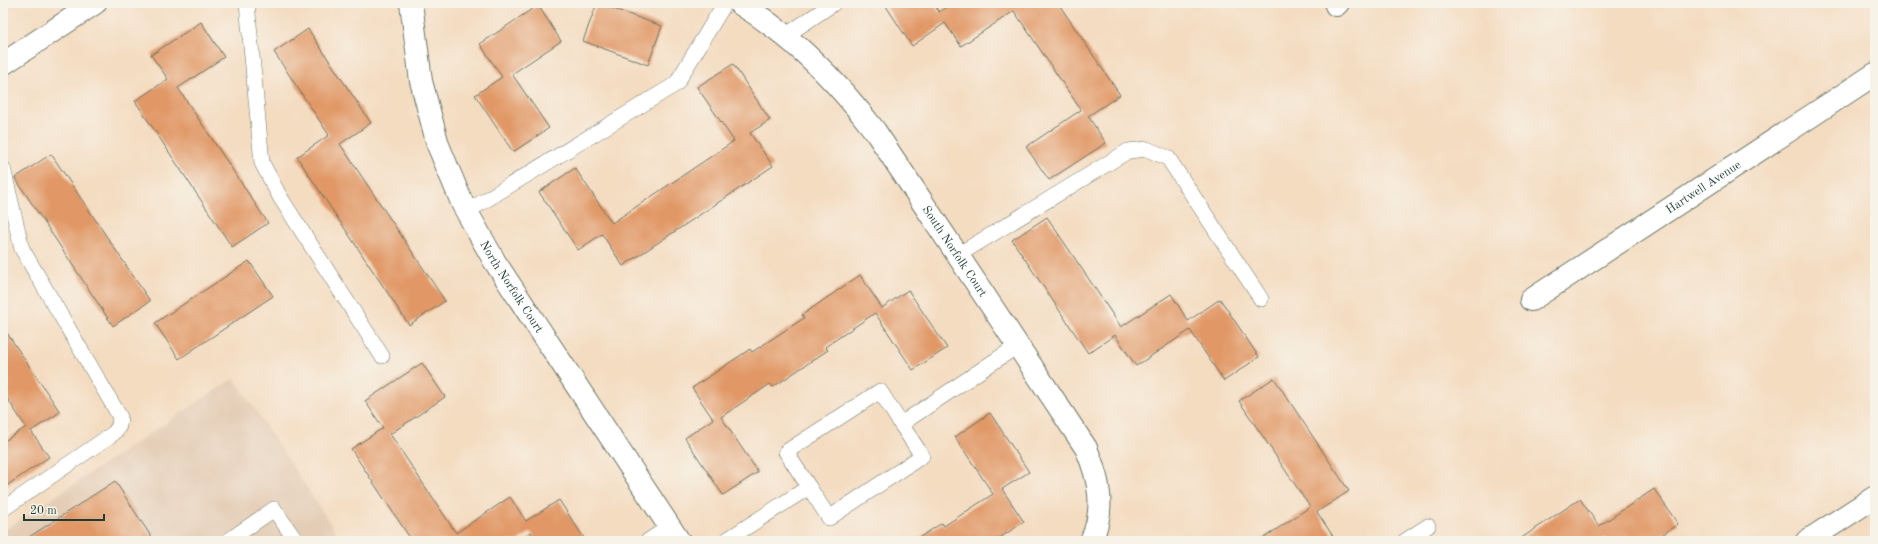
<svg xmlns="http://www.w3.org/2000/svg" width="1878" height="544" viewBox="0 0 1878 544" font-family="'Old Standard TT',serif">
<rect width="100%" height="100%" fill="#f7f3e8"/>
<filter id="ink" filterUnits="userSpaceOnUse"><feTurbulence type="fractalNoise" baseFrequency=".025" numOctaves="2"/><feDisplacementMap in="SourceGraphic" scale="8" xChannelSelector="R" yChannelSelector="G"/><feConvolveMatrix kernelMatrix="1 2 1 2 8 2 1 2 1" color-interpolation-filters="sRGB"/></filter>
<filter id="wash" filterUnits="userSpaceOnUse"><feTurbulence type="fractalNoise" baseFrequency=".012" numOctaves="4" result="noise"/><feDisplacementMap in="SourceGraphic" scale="16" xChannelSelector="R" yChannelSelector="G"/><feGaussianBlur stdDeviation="0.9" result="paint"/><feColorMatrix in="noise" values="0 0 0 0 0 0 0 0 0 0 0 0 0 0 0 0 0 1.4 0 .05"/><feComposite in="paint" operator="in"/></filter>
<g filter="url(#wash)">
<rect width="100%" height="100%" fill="#f4dcc1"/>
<path fill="#e4ccb5" d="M234 378 342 541H3V531Z"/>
<g id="blocks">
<g fill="#e19866">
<path d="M597 3 662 26 648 65 583 41Z"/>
<path d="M884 3H933L939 12 952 3H1058L1120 95 1088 116 1106 143 1049 180 1026 147 1081 110 1014 11 961 46 945 23 912 46Z"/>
<path d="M538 5 561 41 512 74 549 128 513 152 475 95 502 77 480 44Z"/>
<path d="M201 22 224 57 178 88 268 223 232 247 135 101 168 79 151 55Z"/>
<path d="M308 29 371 123 340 144 445 301 409 325 297 157 329 135 274 52Z"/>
<path d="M733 64 770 120 750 133 773 166 623 266 602 234 578 250 539 192 575 168 612 223 734 141 697 87Z"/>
<path d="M51 154 150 301 113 326 15 178Z"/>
<path d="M1047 217 1121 327 1171 294 1188 321 1220 299 1259 357 1224 381 1190 330 1136 366 1115 335 1088 353 1012 240Z"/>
<path d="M249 261 273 296 179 359 155 323Z"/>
<path d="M860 275 882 308 908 290 947 348 913 370 875 313 825 347 828 350 773 387 770 384 721 417 758 472 723 495 685 438 713 419 692 388 750 349 752 352 804 318 802 315Z"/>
<path d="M3 327 60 412 31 431 49 457 3 488V442L26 427 3 392Z"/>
<path d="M422 363 445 397 390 434 456 533 510 497 526 521 559 500 586 541H536L531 532 517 541H412L351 449 383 428 365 401Z"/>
<path d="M1274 378 1349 491 1317 512 1336 541H1259L1310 507 1239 401Z"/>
<path d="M990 413 1029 472 1002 489 1024 522 995 541H914L942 523 944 526 993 494 955 437Z"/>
<path d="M115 481 154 541H23Z"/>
<path d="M1654 489 1678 524 1653 541H1607L1604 537 1597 541H1517L1580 499 1599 526Z"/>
</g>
</g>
</g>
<g filter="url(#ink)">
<use href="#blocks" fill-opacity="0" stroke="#6a7565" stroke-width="1"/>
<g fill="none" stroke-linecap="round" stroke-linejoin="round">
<g stroke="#6a7565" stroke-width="16">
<g id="service">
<path d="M247 3 262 163 280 197 382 356"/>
<path d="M785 36 834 3"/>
<path d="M3 168 22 249 120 417 119 426 114 433 3 509"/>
<path d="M466 212 676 84 725 3"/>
<path d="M958 255 1128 151 1147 149 1168 158 1261 299"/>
<path d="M809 487 786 452 880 391 901 424"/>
<path d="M228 541 274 509 296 541"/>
<path d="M648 541 669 527"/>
<path d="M725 541 809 487 829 518 922 456 901 424 1017 346"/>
<path d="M1405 541 1428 526"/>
</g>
</g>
<g stroke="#6a7565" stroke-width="24">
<g id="minor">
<path id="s1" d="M411 3 421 81 438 145 463 205 495 262 679 541"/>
<path id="s2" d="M739 3C793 36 837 81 875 131L1086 448C1099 478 1106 509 1091 541"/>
<path d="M1336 5 1338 3"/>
<path d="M3 64 95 3"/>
<path id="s3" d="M1531 300 1875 74"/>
</g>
</g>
<g stroke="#6a7565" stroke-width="24">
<path id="tertiary" d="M1807 541 1875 497"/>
</g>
<use href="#service" stroke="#fff" stroke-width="15"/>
<use href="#minor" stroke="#fff" stroke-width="22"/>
<use href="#tertiary" stroke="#fff" stroke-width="22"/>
</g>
</g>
<g text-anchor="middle" stroke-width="4" stroke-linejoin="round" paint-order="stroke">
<g font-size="12" fill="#1f3d34" stroke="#f7f3e8">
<text dy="4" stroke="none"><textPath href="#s3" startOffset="206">Hartwell Avenue</textPath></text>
<text dy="4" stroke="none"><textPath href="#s2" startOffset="332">South Norfolk Court</textPath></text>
<text dy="4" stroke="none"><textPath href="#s1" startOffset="305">North Norfolk Court</textPath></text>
</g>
</g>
<rect width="1878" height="544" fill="none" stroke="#f7f3e8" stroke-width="16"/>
<path d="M24 514v6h80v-6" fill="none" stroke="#1f3d34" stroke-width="2"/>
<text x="30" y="514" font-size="12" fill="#1f3d34" stroke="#f7f3e8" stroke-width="3" paint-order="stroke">20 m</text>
</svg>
